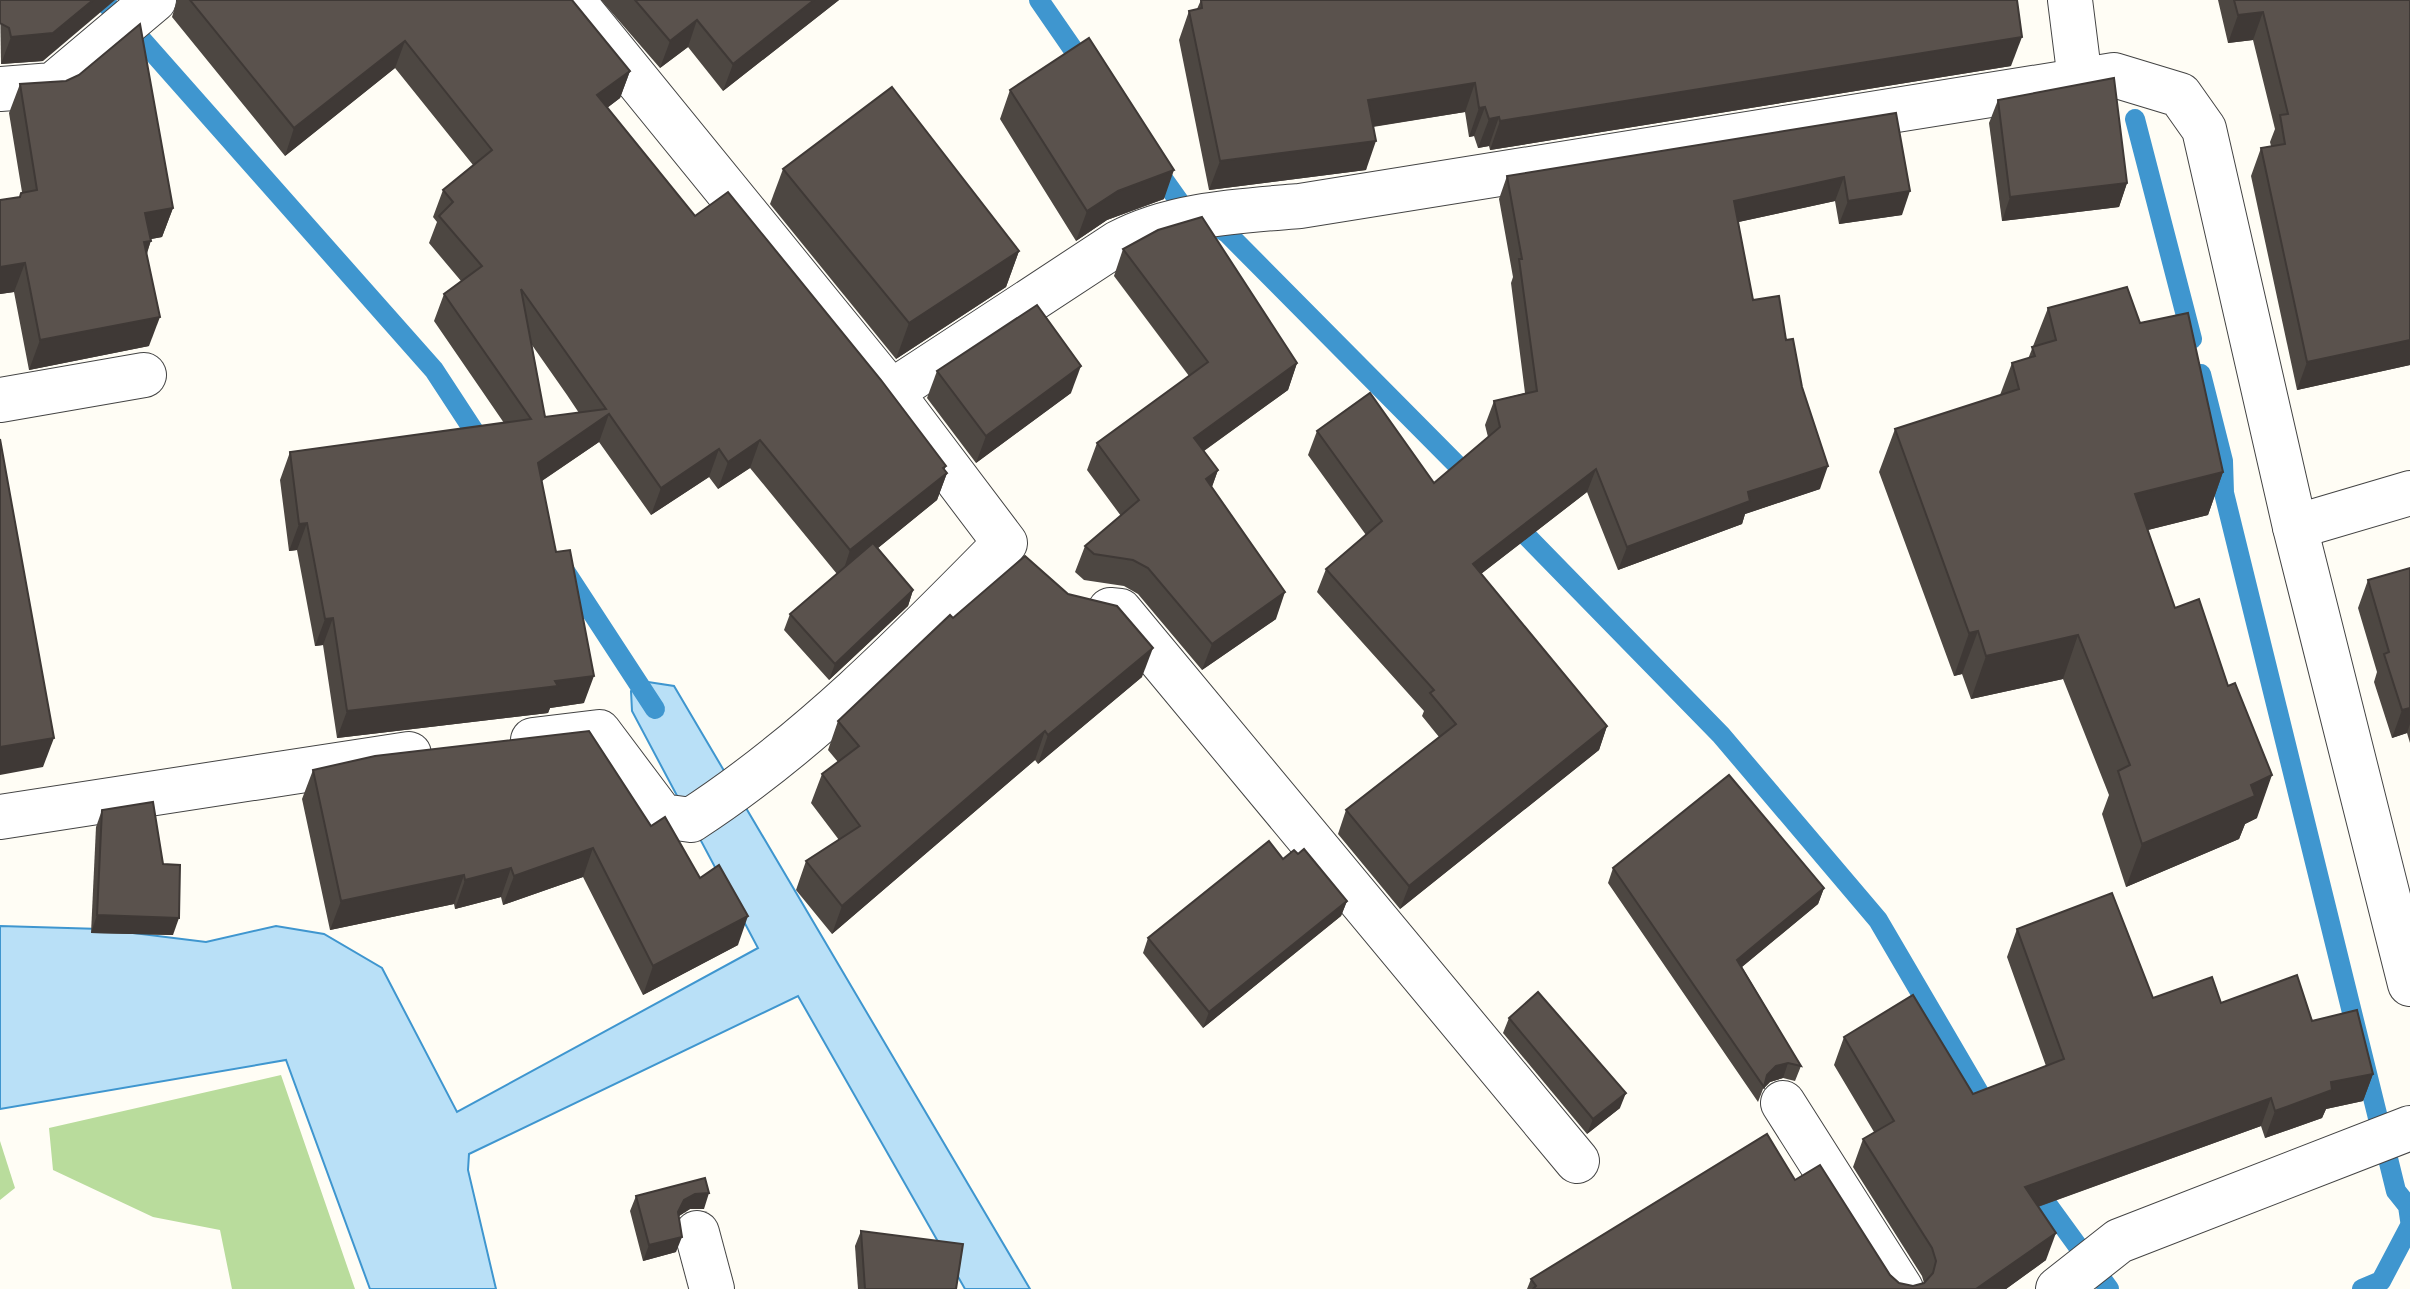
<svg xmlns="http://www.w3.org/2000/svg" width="2410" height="1289" viewBox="0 0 2410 1289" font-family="'Playfair Display',serif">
<rect width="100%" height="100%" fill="#fffdf5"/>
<g fill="#b9dc9c">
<path d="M281 1075 355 1289H232L220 1230 153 1217 53 1170 49 1128Z"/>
<path d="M0 1141 15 1188 0 1200Z"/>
</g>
<path fill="#b9e0f7" stroke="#3f96cf" stroke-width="2" d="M648 682 674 686 1030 1289H965L798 996 469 1154 468 1170 496 1289H370L286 1060 0 1109V926L101 929 206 942 276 926 324 934 382 968 457 1112 758 948 632 711 631 691Z"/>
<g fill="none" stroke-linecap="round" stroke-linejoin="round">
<g stroke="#3f96cf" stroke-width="20">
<path d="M102 0 134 31 434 370 487 451"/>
<path d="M1039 0 1088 71"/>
<path d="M2135 119 2192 339"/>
<path d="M1154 166 1181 204 1227 233 1474 482"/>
<path d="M2201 374 2223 461 2224 493 2396 1191 2408 1206 2410 1220"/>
<path d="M1510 519 1721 735 1878 920 1991 1113"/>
<path d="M563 568 655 709"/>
<path d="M2031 1182 2109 1289"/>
<path d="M2362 1289 2381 1281 2410 1226"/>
</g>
<g stroke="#444" stroke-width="46">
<g id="street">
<path d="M2070 0 2080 80"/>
<path d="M0 89 53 85 154 0"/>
<path d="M891 392 1118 243C1172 214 1239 211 1300 206L2114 75 2180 95 2204 129 2295 527 2410 984"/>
<path d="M0 400 144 375"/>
<path d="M2295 527 2410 493"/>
<path d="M1110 610 1120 611 1577 1161"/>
<path d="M533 740 599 732 662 816 691 820C808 744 908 642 1005 543L891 392 572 0"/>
<path d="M0 817 409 754"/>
<path d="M1783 1103 1901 1289"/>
<path d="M697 1233 712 1289"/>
<path d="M2058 1289 2119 1241 2410 1128"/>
</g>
</g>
<use href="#street" stroke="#fff" stroke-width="44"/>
</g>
<g fill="#4d4742" fill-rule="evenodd">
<path d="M0 0 43 61 1 64Z"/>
<path d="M177 0H572L630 71 620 98 607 108 695 216 946 466 944 469 947 473 937 500 878 548 913 590 908 606 829 680 784 630 790 614 837 574 750 468 718 489 709 477 651 515 599 442 542 481 584 703 550 708 548 713 337 738 323 645 315 646 297 550 289 551 280 480 290 452 504 423 434 321 444 294 461 281 429 243 437 222 433 217 443 190 473 165 395 68 285 156 172 17ZM532 345 567 395 579 413 545 417Z"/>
<path d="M601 0H839L723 91 688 47 660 68Z"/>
<path d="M1201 0 2011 66 1490 150 1489 146 1478 148 1474 136 1469 137 1465 112 1373 127 1366 170 1209 190 1179 40 1189 11 1197 9Z"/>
<path d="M2218 0H2410V365L2297 390 2251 176 2261 148 2271 146 2270 142 2275 129 2253 40 2228 43Z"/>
<path d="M20 84 173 208 162 237 151 239 147 254 149 346 29 370 14 292 0 294V200L19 197 22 192 9 113Z"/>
<path d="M1010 90 1164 199 1107 220 1076 241 1000 119Z"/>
<path d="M1998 100 2127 183 2119 207 2002 221 1989 123Z"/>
<path d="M1896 113 1902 215 1839 224 1835 201 1738 222 1753 300 1786 340 1820 489 1745 514 1742 524 1618 570 1587 492 1481 574 1607 726 1599 750 1400 909 1338 834 1346 810 1439 737 1422 716 1424 711 1317 592 1326 569 1366 535 1308 455 1317 431 1434 483 1488 437 1485 425 1494 401 1525 393 1511 283 1513 277 1499 199 1507 176Z"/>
<path d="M783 169 1019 251 1006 287 896 359 770 204Z"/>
<path d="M1123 249 1297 363 1288 390 1204 451 1218 470 1212 487 1276 619 1202 670 1138 594 1124 586 1084 580 1075 572 1085 546 1121 516 1087 470 1097 443 1189 376 1114 276Z"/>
<path d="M2048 308 2140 323 2223 472 2208 515 2148 530 2175 608 2257 818 2245 824 2239 839 2126 887 2102 814 2109 795 2063 679 1971 699 1962 674 1954 676 1879 472 1895 429 2000 395 2012 363 2028 359Z"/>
<path d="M937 371 1071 393 976 463 927 398Z"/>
<path d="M2410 568V743L2407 733 2392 738 2374 682 2377 672 2358 608 2368 580Z"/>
<path d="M953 618 1142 677 1038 764 1035 760 832 934 796 890 806 861 839 840 811 803 822 774 838 762 828 750 838 721Z"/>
<path d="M313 770 651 826 738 945 643 995 583 877 503 905 501 897 455 909 454 904 330 930 302 799Z"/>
<path d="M102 810 173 935 91 933 96 827Z"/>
<path d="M1283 859 1347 901 1341 916 1203 1028 1143 953 1148 938Z"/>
<path d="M1613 868 1824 888 1818 904 1742 967 1801 1066 1795 1081 1783 1078 1770 1082 1763 1089 1758 1102 1608 883Z"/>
<path d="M2017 929 2153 998 2221 1003 2312 1021 2373 1074 2363 1101 2326 1109 2322 1118 2265 1138 2261 1126 2038 1207 2046 1260 2006 1289H1527L1531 1279 1795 1180 1899 1283 1913 1286 1924 1283 1922 1276 1853 1167 1863 1139 1874 1132 1834 1065 1844 1037 1973 1094 2046 1066 2007 957Z"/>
<path d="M1509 1018 1620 1108 1587 1134 1503 1033Z"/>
<path d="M636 1196 704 1209H690L679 1216 676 1252 643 1261 630 1211Z"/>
<path d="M861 1231 956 1289H858L855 1246Z"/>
</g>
<g fill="#3f3936">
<path d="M93 0H115L43 61 1 64 11 37Z"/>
<path d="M814 0H839L723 91 733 64Z"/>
<path d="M2263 12 2253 40 2228 43 2238 15Z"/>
<path d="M697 20 688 47 660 68 670 41Z"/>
<path d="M2022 37 2011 66 1490 150 1500 121Z"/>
<path d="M405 41 395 68 285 156 294 128Z"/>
<path d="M630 71 620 98 587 123 597 95Z"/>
<path d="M1475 83 1465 112 1357 129 1368 100Z"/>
<path d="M1485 107 1474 136 1469 137 1479 108Z"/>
<path d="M1499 117 1489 146 1478 148 1489 119Z"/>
<path d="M1376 141 1366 170 1209 190 1220 161Z"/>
<path d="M1174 170 1164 199 1107 220 1076 241 1087 211 1118 191Z"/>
<path d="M1844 177 1835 201 1725 225 1734 201Z"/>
<path d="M2127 183 2119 207 2002 221 2010 197Z"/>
<path d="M1910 191 1902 215 1839 224 1848 201Z"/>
<path d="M173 208 162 237 135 242 145 213Z"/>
<path d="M151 241 140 271 144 242Z"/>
<path d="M1019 251 1006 287 896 359 909 323Z"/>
<path d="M25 263 14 292 0 294V267Z"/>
<path d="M160 317 149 346 29 370 40 340Z"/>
<path d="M2410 340V365L2297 390 2307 362Z"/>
<path d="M1297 363 1288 390 1184 465 1194 438Z"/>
<path d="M1081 366 1071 393 976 463 986 436Z"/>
<path d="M609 414 599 442 528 490 538 463Z"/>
<path d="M760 440 750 468 718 489 728 462Z"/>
<path d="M719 449 709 477 651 515 661 488Z"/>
<path d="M946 466 941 478 947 473 937 500 841 578 850 550Z"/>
<path d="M1828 466 1820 489 1745 514 1742 524 1618 570 1627 547 1748 492Z"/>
<path d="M1596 469 1587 492 1464 587 1473 564Z"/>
<path d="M1218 470 1208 497 1206 479Z"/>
<path d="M2223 472 2208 515 2119 537 2135 494Z"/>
<path d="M307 523 297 550 289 551 299 524Z"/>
<path d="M913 590 908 606 829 680 835 664Z"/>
<path d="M1285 592 1276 619 1202 670 1212 644Z"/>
<path d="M333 618 323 645 315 646 325 619Z"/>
<path d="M1978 631 1962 674 1954 676 1969 633Z"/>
<path d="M2078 635 2063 679 1971 699 1986 656Z"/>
<path d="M1153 648 1142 677 1038 764 1048 735Z"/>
<path d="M594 676 584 703 550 708 548 713 337 738 347 711Z"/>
<path d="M2410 708V724L2407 733 2392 738 2402 710Z"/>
<path d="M1607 726 1599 750 1400 909 1409 886Z"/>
<path d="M1045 731 1035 760 832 934 842 906Z"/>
<path d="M54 738 43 767 0 775V747Z"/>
<path d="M2272 775 2257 818 2245 824 2239 839 2126 887 2142 844 2251 785Z"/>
<path d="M593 848 583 877 503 905 514 876Z"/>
<path d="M511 868 501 897 455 909 465 880Z"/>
<path d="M464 875 454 904 330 930 341 901Z"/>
<path d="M1824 888 1818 904 1732 975 1737 960Z"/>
<path d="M1347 901 1341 916 1203 1028 1209 1012Z"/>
<path d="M97 915 179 918 173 935 91 933Z"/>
<path d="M748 916 738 945 643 995 653 966Z"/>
<path d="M1788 1063 1783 1078 1770 1082 1763 1089 1767 1075 1776 1066Z"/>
<path d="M2373 1074 2363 1101 2326 1109 2322 1118 2265 1138 2275 1111 2331 1082Z"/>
<path d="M1626 1093 1620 1108 1587 1134 1593 1119Z"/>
<path d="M2271 1098 2261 1126 2015 1215 2025 1187Z"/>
<path d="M709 1193 704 1209H690L679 1216 678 1212 684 1200 695 1194Z"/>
<path d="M2056 1233 2046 1260 2006 1289H1976Z"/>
<path d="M682 1237 676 1252 643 1261 649 1245Z"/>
</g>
<g fill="#5a524d" stroke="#3f3936" stroke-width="2" fill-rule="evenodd">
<path d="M0 0H93L53 33 11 37 9 28 0 23Z"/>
<path d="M190 0H572L630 71 597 95 695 216 728 192 881 380 946 466 943 468 947 473 850 550 760 440 728 462 719 449 661 488 609 414 538 463 556 552 570 550 594 676 555 681 558 686 347 711 333 618 325 619 307 523 299 524 290 452 531 419 444 294 482 266 439 216 453 202 443 190 492 150 405 41 294 128ZM521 289 606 409 545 417Z"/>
<path d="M635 0H814L733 64 697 20 670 41Z"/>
<path d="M1201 0H2017L2022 37 1500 121 1499 117 1489 119 1485 107 1479 108 1475 83 1368 100 1376 141 1220 161 1189 11 1202 8Z"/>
<path d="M2234 0H2410V340L2307 362 2261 148 2285 144 2280 115 2288 114 2263 12 2238 15Z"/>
<path d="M140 24 173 208 145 213 151 241 144 242 160 317 40 340 25 263 0 267V200L20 197 21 193 37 190 20 84 66 81 79 75Z"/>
<path d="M1089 38 1174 170 1118 191 1087 211 1010 90Z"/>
<path d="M2114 78 2127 183 2010 197 1998 100Z"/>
<path d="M892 87 1019 251 909 323 783 169Z"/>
<path d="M1896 113 1910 191 1848 201 1844 177 1734 201 1753 300 1779 296 1786 340 1793 339 1802 387 1828 466 1748 492 1750 501 1627 547 1596 469 1473 564 1607 726 1409 886 1346 810 1456 724 1430 693 1434 690 1326 569 1382 521 1317 431 1370 393 1434 483 1500 427 1494 401 1537 391 1519 259H1522L1507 176Z"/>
<path d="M1202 217 1297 363 1194 438 1218 470 1206 479 1285 592 1212 644 1148 568 1133 560 1094 554 1085 546 1139 500 1097 443 1208 362 1123 249 1158 230Z"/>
<path d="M2127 287 2140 323 2188 313 2223 472 2135 494 2175 608 2199 599 2228 686 2235 683 2272 775 2251 785 2255 796 2142 844 2118 771 2130 765 2078 635 1986 656 1978 631 1969 633 1895 429 2019 389 2012 363 2035 356 2032 347 2056 340 2048 308Z"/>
<path d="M1037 305 1081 366 986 436 937 371Z"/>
<path d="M0 439 54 738 0 747Z"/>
<path d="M873 543 913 590 835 664 790 614Z"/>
<path d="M1025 556 1068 594 1117 606 1153 648 1048 735 1045 731 842 906 806 861 860 826 822 774 859 746 838 721 950 615 953 618Z"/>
<path d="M2410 568V708L2402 710 2384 654 2389 652 2368 580Z"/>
<path d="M589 731 651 826 665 817 700 878 719 865 748 916 653 966 593 848 514 876 511 868 465 880 464 875 341 901 313 770 375 756Z"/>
<path d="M1729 775 1824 888 1737 960 1801 1066 1788 1063 1776 1066 1767 1075 1764 1087 1613 868Z"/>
<path d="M153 802 163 864 180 865 179 918 97 915 102 810Z"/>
<path d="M1269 841 1283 859 1294 850 1298 854 1304 849 1347 901 1209 1012 1148 938Z"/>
<path d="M2112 893 2153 998 2212 977 2221 1003 2297 975 2312 1021 2357 1010 2373 1074 2331 1082 2332 1090 2275 1111 2271 1098 2025 1187 2056 1233 1976 1289H1533L1536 1286 1531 1279 1767 1134 1795 1180 1820 1165 1890 1275 1899 1283 1913 1286 1924 1283 1933 1273 1936 1261 1932 1248 1863 1139 1894 1121 1844 1037 1913 995 1973 1094 2064 1059 2017 929Z"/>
<path d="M1538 992 1626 1093 1593 1119 1509 1018Z"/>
<path d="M705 1178 709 1193 695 1194 684 1200 678 1212 682 1237 649 1245 636 1196Z"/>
<path d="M861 1231 963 1244 956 1289H865Z"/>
</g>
</svg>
